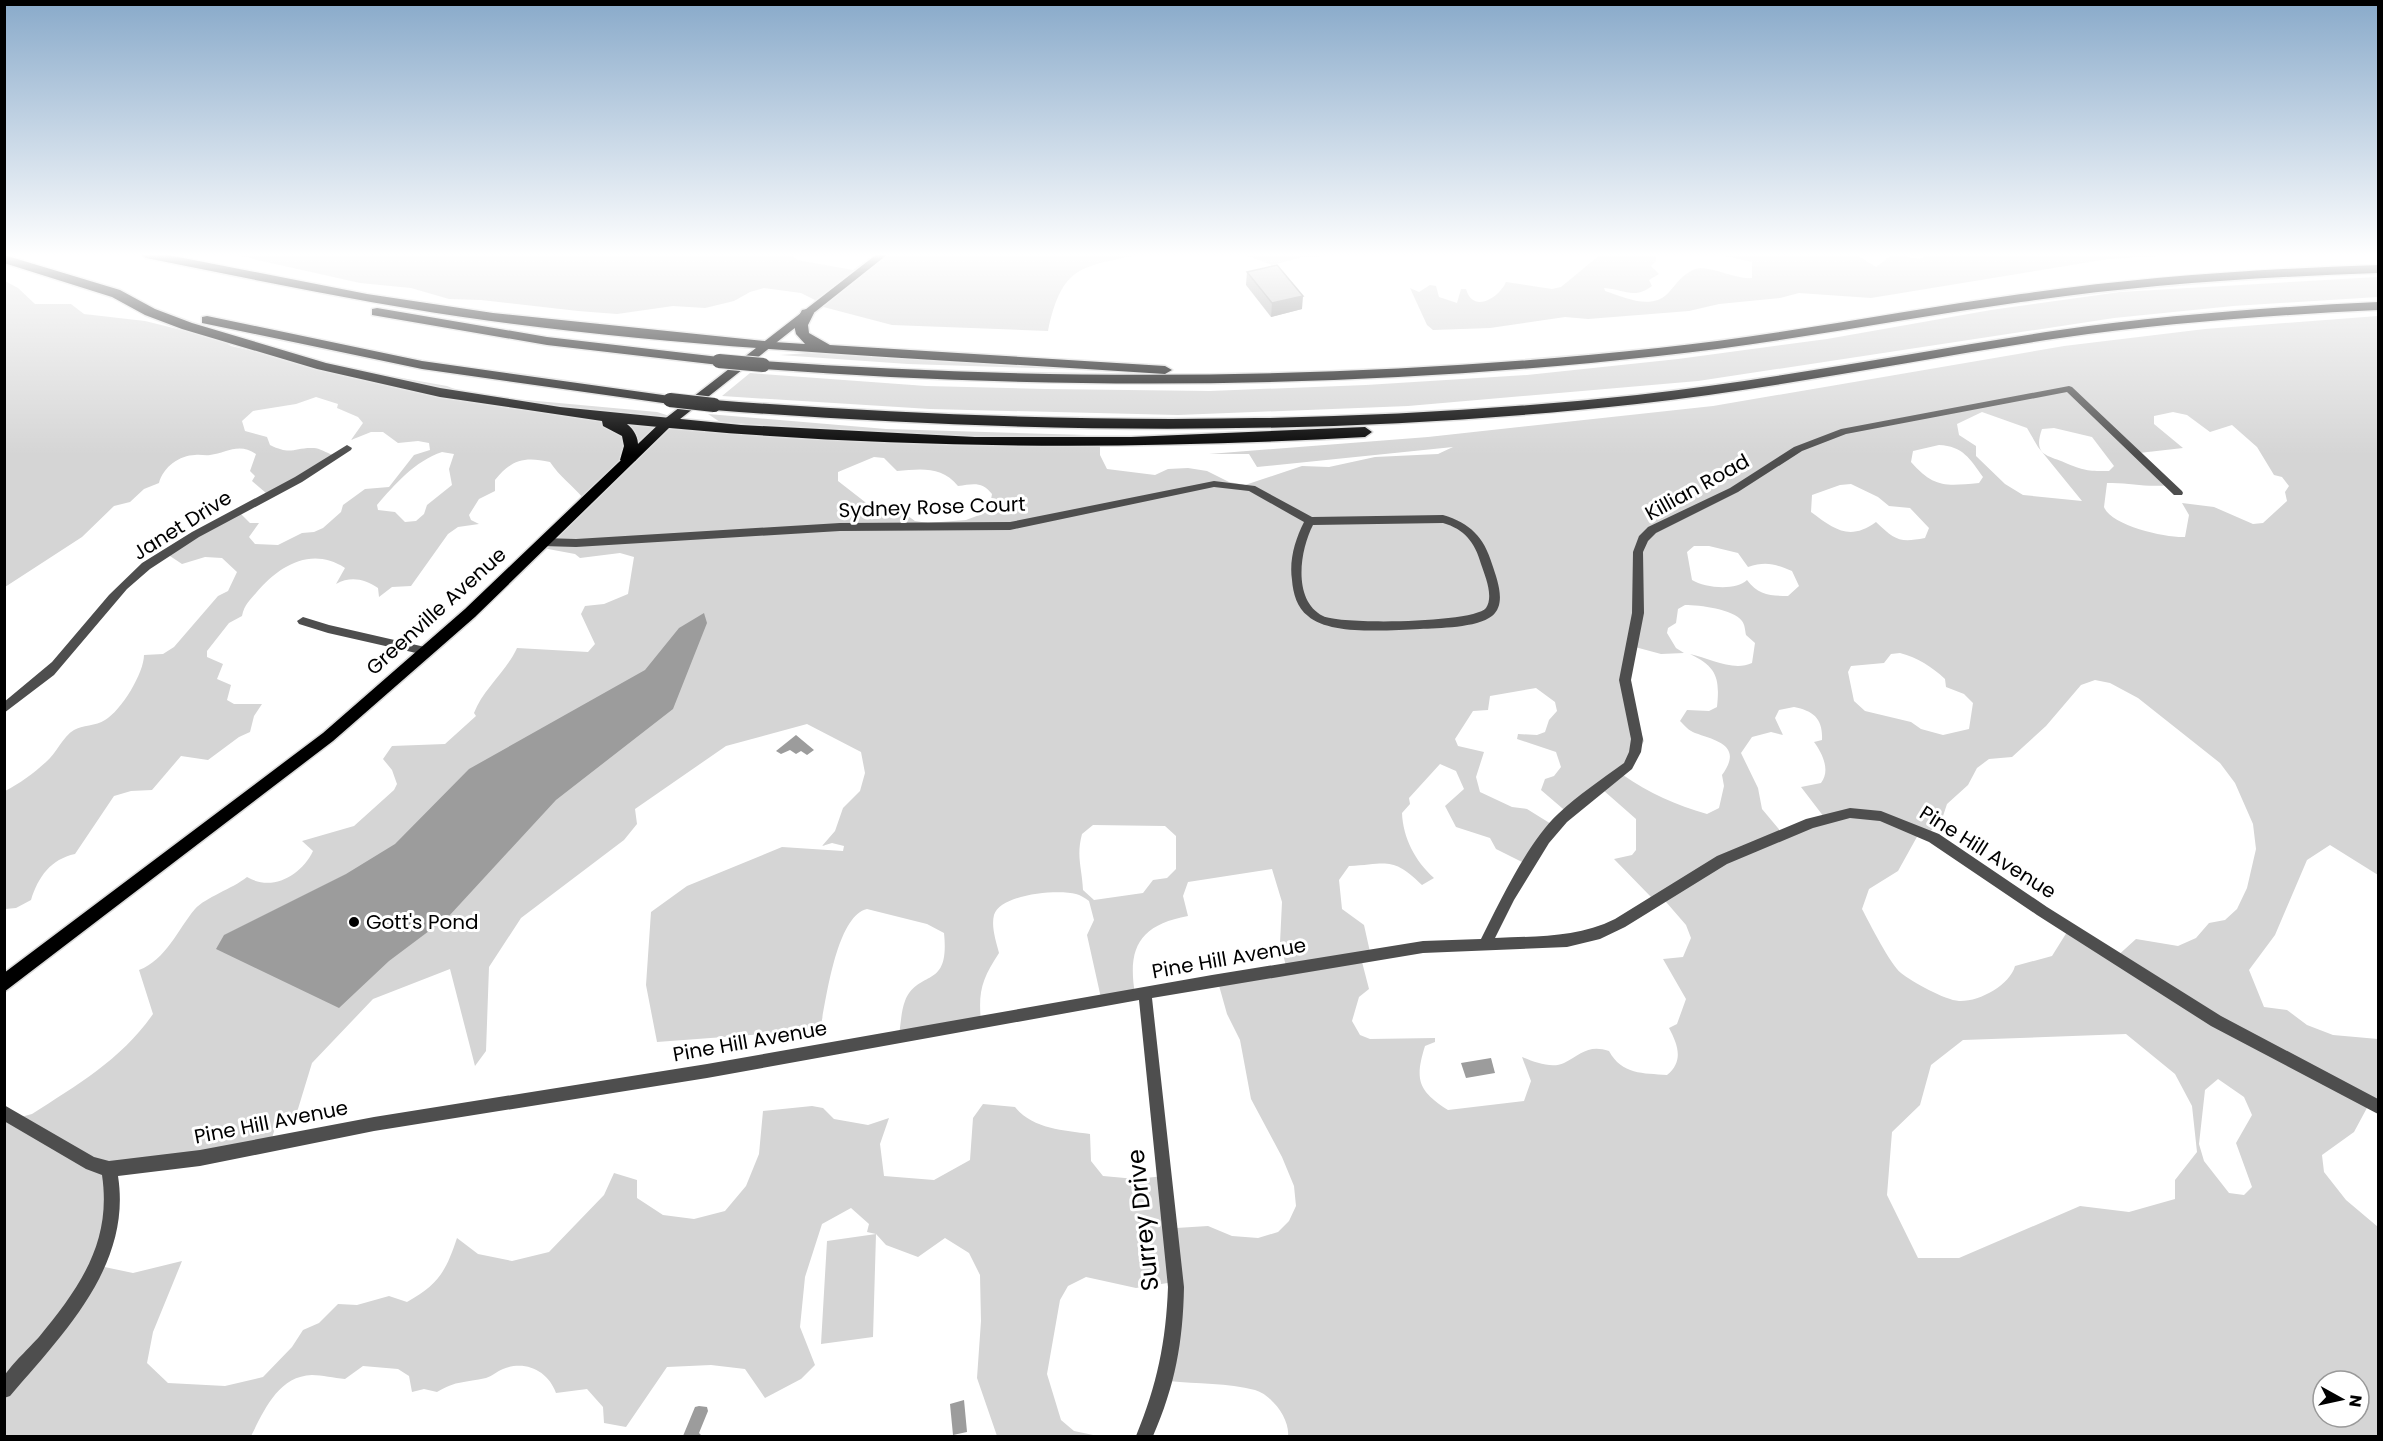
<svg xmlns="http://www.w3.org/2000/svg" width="2383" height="1441" viewBox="0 0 2383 1441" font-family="Poppins,sans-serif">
<rect width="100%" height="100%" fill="#fff"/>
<g fill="#d5d5d5" fill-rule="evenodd">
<path d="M231 254H792L797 260 853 270 875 254H1142C1082 267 1062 264 1048 331L892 325 812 304 815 300 801 293 764 288 750 292 734 301 705 308 673 306 617 314 578 311 481 300 449 299 411 288 360 283Z"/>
<path d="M1242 254H1321L1320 257H1303L1272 265Z"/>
<path d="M1601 254H1656V261L1651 266 1659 274 1649 280 1652 286C1634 300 1623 289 1604 288L1605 291C1624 297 1653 312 1670 291 1678 282 1681 276 1693 270 1706 263 1735 280 1752 278V262L1716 254H1855L1876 267 1893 254 1919 259 1929 254H2200L2108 259 1871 298 1799 293 1780 298 1719 304 1689 311 1588 319 1565 317 1490 328 1433 330 1427 325 1410 288 1419 292 1430 285 1436 286 1439 297 1457 303 1461 289H1466C1473 314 1499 298 1506 282L1552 289 1561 287Z"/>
<path d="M2378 277V297L2233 306 2114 318 1698 381 1408 406 1178 415 930 409 722 396 750 373 926 386 1045 389 1210 391 1366 385 1527 375 1678 359 1827 339 1991 310 2120 292Z"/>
<path d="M5 281 18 288 35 304H71L84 314 145 321 222 340 231 346 266 354 447 386 457 390 466 399 526 400 657 412 679 419 744 428 1100 444V455L1107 469 1155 475 1168 469 1188 468 1207 471 1229 482 1245 485 1302 466 1329 467 1375 457 1438 454 1453 447 1257 467 1249 454H1209L1428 437 1713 406 2064 346 2205 329 2378 316V875L2330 845 2307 860 2275 935 2249 970 2264 1007 2287 1010 2307 1025 2333 1035 2378 1039V1111L2368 1106 2354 1132 2322 1155 2324 1172 2346 1200 2378 1227V1436H1288C1290 1419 1272 1395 1255 1390 1228 1383 1197 1384 1169 1381L1174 1282 1136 1288 1086 1277 1068 1286 1060 1300 1047 1374 1061 1420 1074 1431 1098 1436H997L977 1378 981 1321 980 1275 969 1253 945 1238 918 1257 886 1245 876 1234 873 1337 821 1344 827 1241 876 1234 867 1232 869 1224 851 1208 822 1224 805 1277 800 1327 815 1365 801 1379 765 1398 745 1369 711 1365 667 1367 626 1427 604 1423 603 1407 587 1389 556 1393C548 1371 526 1360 503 1369 497 1371 493 1376 486 1378 465 1383 457 1380 437 1392L424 1389 412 1392 409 1376 398 1369 363 1366 345 1379C334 1378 322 1375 312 1375 278 1376 264 1411 251 1436H5L4 1112 21 1117 32 1114C77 1085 122 1059 153 1014L139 970C166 960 178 929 195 909 206 897 232 889 247 877 272 892 301 876 313 851L302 841 354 826 394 790 397 784 392 770 383 759 392 746 445 744 476 716 474 713C483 689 506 672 517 648L588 652 595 644 581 614 585 606 604 604 628 594 634 557 620 553 580 558 575 554 532 546 583 498C572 485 560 477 550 462 524 456 511 460 495 480V491L479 499 469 515 471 520 479 524 458 527 448 534 411 586 392 587 379 597 378 588C364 579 351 576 336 584L345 568C311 546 279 566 256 593 250 600 244 605 242 616L229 623 207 651V657L223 664 217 679 231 685 227 700 234 704H262L254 716 250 732 239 737 208 760 181 756 152 790 131 791 114 796 75 854C51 859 38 877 31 900L16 908 5 909V791C19 784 34 773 46 762 56 754 63 736 74 730 82 725 96 726 105 720 121 711 144 673 144 655L163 654 174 647 218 596 228 591 237 572 222 558 205 557 182 564 164 552 238 511 250 523H259L249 537 255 544 278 545 302 533 314 532 323 528 341 512 343 505 365 489 389 487 414 455 430 450 429 443 418 441 398 443 383 432H371L351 440 363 423 358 417 337 408 338 404 316 397 296 404 253 411 242 421 245 431 267 437 270 445C292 456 294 447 314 448 319 448 327 453 333 455L319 466 266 493 252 481 255 476 250 471 256 454C239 442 226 453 210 455 205 456 200 454 195 455 180 455 163 467 159 483L144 489 130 502 114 506 82 537 5 587ZM1982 412 2027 428 2038 447 2082 501 2023 495 2005 484 1976 456V446L1959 435 1957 424ZM2173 412 2187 415 2210 432 2232 425 2257 447 2274 475 2282 477 2289 486 2285 492 2287 501 2263 523 2253 524 2214 507 2182 503 2189 515 2185 537C2167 538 2111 526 2104 507L2107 483C2130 482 2145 488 2169 485L2139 453 2183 448 2154 424V416ZM2054 428 2092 437 2114 466 2109 471C2090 471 2085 471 2068 464 2049 455 2032 457 2042 429ZM1939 445C1963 446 1970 459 1983 477L1979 483C1945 486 1934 488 1911 462L1913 451ZM442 452 454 454 449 469 452 485 427 505 424 514 416 521 405 522 395 512 378 510 377 505C395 484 415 461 442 452ZM874 457 884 458 897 471C921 469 942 466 958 486 973 484 982 481 992 494L990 505 982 514 966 520 928 523 915 521 901 511 874 509 838 481V472ZM1851 484 1878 497 1889 506 1910 508 1929 528 1925 538C1899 543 1895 540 1876 522 1850 541 1835 530 1811 512L1812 495 1840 485ZM1694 546H1709L1738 553 1748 567C1766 561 1775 564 1792 571L1799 586 1788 596C1771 596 1758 595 1747 580 1736 591 1705 588 1692 580L1687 552ZM1685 605C1700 605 1733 609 1742 621 1745 625 1745 630 1746 635L1755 643 1752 663C1733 672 1710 658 1690 654 1717 667 1720 678 1717 707L1709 711 1687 710 1680 721C1684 725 1689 731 1695 733 1718 741 1743 746 1722 775L1724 786 1719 808 1707 814C1676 805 1649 793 1623 775L1644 741 1636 720 1627 677 1635 647 1661 654 1684 653 1676 648 1667 633 1668 628 1676 623 1678 609ZM1900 653C1918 658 1931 666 1945 679L1946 687 1964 694 1973 703 1969 729 1943 735 1921 729 1911 722 1865 711 1854 701 1848 672 1851 666 1884 663 1891 654ZM2095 680 2110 683 2138 698 2220 763 2235 783 2253 824 2256 849 2247 888 2237 909 2225 920 2209 923 2196 938 2178 946 2136 939 2114 959 2067 932 2052 956 2015 966C2010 985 1979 1002 1959 1001 1945 1000 1912 982 1901 973 1890 964 1870 924 1862 909L1869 889 1898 871 1918 835 1927 836 1943 816 1947 804 1968 785 1977 768 1989 759 2012 757 2046 726 2081 685ZM1536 688 1555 702 1557 711 1549 720 1545 732 1537 735 1518 734 1517 739 1556 752 1561 767 1554 776 1545 779 1541 790 1569 814 1603 790 1636 819V850L1632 855 1614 859 1651 897 1660 895 1686 925 1691 938 1683 957 1663 959 1686 999 1677 1024 1669 1028C1678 1045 1684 1061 1667 1075 1643 1073 1622 1075 1609 1051 1589 1044 1581 1054 1564 1063 1552 1069 1534 1062 1522 1057L1531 1081 1524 1101 1448 1110C1419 1091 1414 1081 1425 1046L1435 1042V1038L1370 1039 1360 1035 1352 1021 1359 997 1369 989 1361 958 1370 952 1364 925 1342 909 1339 880 1349 866C1388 864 1392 856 1422 885L1434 878C1415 861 1403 838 1402 813L1410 804 1409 798 1440 764 1456 771 1464 789 1445 806 1456 827 1490 838 1496 849 1528 865 1556 827 1527 809 1512 807 1480 792 1476 777 1484 752 1458 746 1455 739 1473 711 1488 710 1490 696ZM1794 707C1814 711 1823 719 1822 740L1814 742C1822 753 1831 770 1821 783L1801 787 1824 817 1782 833 1762 809 1758 788 1741 753 1752 737 1771 732 1783 735 1775 718 1779 710ZM807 724 861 752 865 773 860 791 843 808 835 831 822 846 832 843 844 846 843 851 782 847 687 886 651 912 646 985 657 1042 820 1030C826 1002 836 916 867 909L927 924 944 933C950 991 919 968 905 1001 901 1011 901 1024 899 1034L981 1022C978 991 982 979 999 953 996 941 991 927 994 915 1000 894 1058 889 1076 894 1080 895 1085 898 1089 901L1094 920 1087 935 1101 998 1135 994C1127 947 1140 925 1188 916L1183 896 1188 882 1272 869 1282 902 1280 943 1286 966 1218 982 1227 1014 1240 1040 1251 1099 1282 1157 1294 1186 1296 1206 1289 1221 1278 1232 1258 1238 1232 1236 1208 1226 1176 1228 1164 1176 1136 1179 1103 1176 1091 1161 1090 1134C1063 1130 1033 1129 1015 1107L983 1104 973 1118 970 1160 934 1180 884 1176 880 1144 889 1118 868 1125 834 1119 823 1108 812 1106 763 1111 759 1154 746 1186 725 1211 694 1219 663 1215 637 1198V1180L614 1173 604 1195 549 1252 512 1261 478 1254 457 1238C446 1271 439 1284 407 1302L389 1296 357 1305 338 1304 319 1323 303 1330 292 1347 263 1377 225 1386 168 1383 147 1363 153 1332 182 1261 133 1273 95 1265 114 1173 272 1138 276 1125 294 1122 312 1063 373 999 450 969 475 1066 486 1051 489 967 521 918 624 840 637 824 635 809 726 746ZM1093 825 1165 826 1176 836V869L1167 878 1153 880 1143 893 1094 900 1083 890C1082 867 1076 857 1082 834ZM2126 1034 2175 1074 2192 1106 2197 1152 2175 1180V1199L2129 1212 2080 1206 1959 1258H1918L1887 1195 1892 1132 1920 1105 1931 1065 1963 1040ZM2218 1079 2244 1097 2252 1115 2236 1143 2252 1187 2244 1195 2229 1193 2204 1161 2199 1144 2205 1090ZM2323 1381H2359V1417H2323Z"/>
<path d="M808 353 1098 370 908 364 780 355Z"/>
<path d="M708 414 886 429 1087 435C965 442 842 431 720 422Z"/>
</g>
<g fill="#9c9c9c">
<path d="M704 613 707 623 673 709 556 800 449 916 389 961 339 1008 216 949 224 935 346 874 395 844 469 769 645 670 679 628Z"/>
<path d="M796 735 814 750 807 755 801 751 796 754 790 750 781 754 776 751Z"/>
<path d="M1491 1058 1495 1073 1466 1078 1461 1063Z"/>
<path d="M964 1400 967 1432 953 1435 950 1404Z"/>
<path d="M699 1406 707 1407 708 1411 699 1433 702 1436H683L695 1407Z"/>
</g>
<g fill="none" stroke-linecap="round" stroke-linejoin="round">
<g stroke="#dbdbdb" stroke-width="3">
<path id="primary" d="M877 254H888L670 427 475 617 333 741 4 992V973L323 733 465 609 662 421Z"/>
</g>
<g stroke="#dbdbdb" stroke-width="3">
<g id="highway">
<path d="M140 254H163L367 294 493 313 774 342 805 344 796 334 794 325 802 310 807 309 814 313 808 325 809 333 830 345 1165 366 1172 370 1165 374C940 359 714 351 491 321 375 305 261 281 146 258Z"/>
<path d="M4 255 120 290 155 309 192 323 326 363 440 388 560 407 741 425 975 437H1131L1365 427 1372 432 1365 437C1118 451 873 449 627 424 639 434 640 445 636 460L628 465 620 460 624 446 622 436 603 426 602 421 440 397 317 369 182 329 145 315 112 297 4 263Z"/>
<path d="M2378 265V273C2258 277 2139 285 2021 302 1900 319 1780 343 1658 356 1360 389 1062 391 763 369L756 365 763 361C1062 382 1360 380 1658 348 1780 335 1900 311 2021 294 2139 277 2258 269 2378 265Z"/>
<path d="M2378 302V310C2272 315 2165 323 2060 338 1919 359 1779 388 1637 404 1329 438 1022 434 714 410L707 405 714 400C1022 424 1329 428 1637 395 1779 379 1919 351 2060 330 2166 315 2272 307 2378 302Z"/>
<path d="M377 308 547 337 719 357 726 361 719 365 547 345 372 315V309Z"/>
<path d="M207 316 422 361 670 396 677 400 670 404 422 369 202 323V317Z"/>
</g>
</g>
<g fill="#4e4e4e" fill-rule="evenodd">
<path d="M2069 386 2072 387 2182 491 2183 493 2182 495H2174L2067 392 1846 434 1802 451 1738 492 1656 533 1648 541 1643 552 1644 613 1631 680 1643 739 1641 752 1632 769 1567 822 1549 843 1514 900 1495 938C1537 936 1577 938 1615 919L1717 856 1806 819 1850 808 1881 811 1939 834 2047 907 2221 1016 2378 1099V1114L2211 1026 2037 915 1929 842 1880 821 1850 818 1813 828 1727 864 1625 927 1600 939 1567 947 1423 953 1152 998 1184 1287C1183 1342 1175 1386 1153 1436H1136C1157 1385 1166 1342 1168 1287L1139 1000 707 1078 374 1131 200 1166 118 1176C132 1265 64 1333 10 1396L4 1398C4 1392 3 1381 5 1375 11 1365 30 1347 39 1337 80 1287 112 1242 102 1175L86 1169 4 1121V1105L94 1157 109 1161 200 1150 374 1117 707 1064 1212 975 1423 941 1481 939C1500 901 1528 842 1558 814 1578 795 1602 779 1624 763L1629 752 1631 739 1619 680 1632 613 1633 552 1639 536 1648 527 1730 488 1794 447 1841 429Z"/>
<path d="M347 445 352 448 351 450 302 482 199 537 150 569 127 589 54 675 4 713V702L52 662 109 595 142 563 192 532 295 477Z"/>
<path d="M1214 481 1255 486 1312 517 1443 515C1470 523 1484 537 1492 564 1497 579 1507 604 1492 616 1477 628 1438 628 1420 629 1391 630 1330 636 1308 616 1297 608 1293 593 1292 580 1289 560 1295 540 1304 522L1249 491 1214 487 1010 530 840 531 576 547 543 546 538 542 543 538 576 539 840 523 1010 522ZM1443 523C1464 529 1475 542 1481 564 1485 576 1494 596 1486 608 1474 623 1341 625 1323 616 1292 600 1300 550 1313 525Z"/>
<path d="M303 617 329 625 425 647 431 651 425 655 328 633 299 624 297 621Z"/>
</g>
<use href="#primary" fill="#000" fill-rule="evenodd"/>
<use href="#highway" fill="#000" fill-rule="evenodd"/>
<g stroke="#dbdbdb" stroke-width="16" stroke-linecap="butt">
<g id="highway-bridge">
<path d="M719 361 763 365"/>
<path d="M670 400 714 405"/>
</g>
</g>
<use href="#highway-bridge" stroke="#000" stroke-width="14"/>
</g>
<path fill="#a3a3a3" d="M1247 272 1302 309 1271 317 1246 285Z"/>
<path fill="#858585" d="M1303 296 1302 309 1271 317 1272 303Z"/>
<path fill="#bebebe" stroke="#858585" stroke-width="1.5" d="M1277 265 1303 296 1272 303 1247 272Z"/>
<linearGradient id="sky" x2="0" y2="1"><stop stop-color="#89aaca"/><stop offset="0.56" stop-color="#fff"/><stop offset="1" stop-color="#fff" stop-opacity="0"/></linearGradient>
<rect width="2383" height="455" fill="url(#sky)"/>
<circle fill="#000" stroke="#fff" stroke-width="2" cx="354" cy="922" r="6"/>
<g text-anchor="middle" stroke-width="6" stroke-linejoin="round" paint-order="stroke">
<g font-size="20" fill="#000" stroke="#fff">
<text transform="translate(1697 487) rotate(-29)" y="7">Killian Road</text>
<text transform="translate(932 507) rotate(-2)" y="7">Sydney Rose Court</text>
<text transform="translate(182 525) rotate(-32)" y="7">Janet Drive</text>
<text transform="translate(436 611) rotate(-42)" y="7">Greenville Avenue</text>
<text transform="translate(1988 852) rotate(32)" y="7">Pine Hill Avenue</text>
<text transform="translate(1229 958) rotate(-10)" y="7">Pine Hill Avenue</text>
<text transform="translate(750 1041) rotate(-10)" y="7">Pine Hill Avenue</text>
<text transform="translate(271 1122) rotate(-11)" y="7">Pine Hill Avenue</text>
</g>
<g font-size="20" fill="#000" stroke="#fff" text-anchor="start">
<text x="366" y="929">Gott's Pond</text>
</g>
<g font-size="24" fill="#000" stroke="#fff">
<text transform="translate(1143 1220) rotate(-96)" y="8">Surrey Drive</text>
</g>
</g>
<rect width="2383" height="1441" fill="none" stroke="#000000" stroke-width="12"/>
<g transform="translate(2341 1399) rotate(98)"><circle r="28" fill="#ffffff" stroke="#999999" stroke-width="1.5"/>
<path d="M0-4.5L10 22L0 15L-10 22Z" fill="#000000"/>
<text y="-9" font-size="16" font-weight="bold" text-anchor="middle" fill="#000000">N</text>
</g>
</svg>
